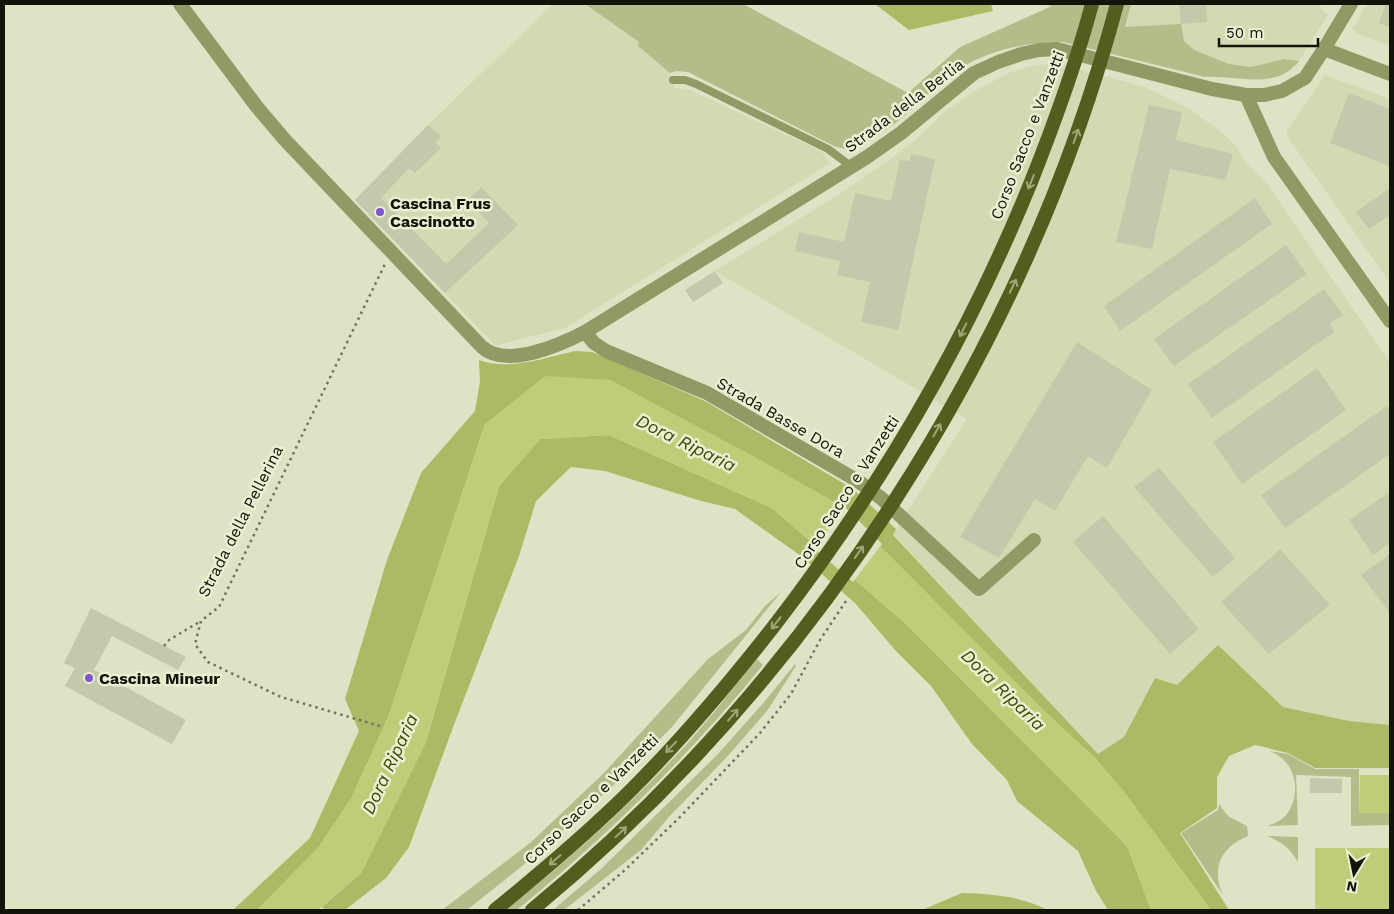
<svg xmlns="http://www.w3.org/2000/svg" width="1394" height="914" viewBox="0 0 1394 914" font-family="'Work Sans',sans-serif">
<rect width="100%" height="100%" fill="#dde3c4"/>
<g fill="#d2dab3">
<path d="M553 4H585L639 42 638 46 670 73 675 88 690 90 821 151 830 163 565 328 497 345 494 344 355 200 428 125Z"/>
<path d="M1131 4H1321V8L1328 15 1299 61 1284 59 1252 67 1229 64 1213 59 1194 50 1184 41 1125 27Z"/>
<path d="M1367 4H1390V46L1357 34 1352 29Z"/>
<path d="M1049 64H1060L1145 87 1188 108 1223 133 1235 145 1248 164 1266 182 1390 363V725L1349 721 1283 707 1218 645 1177 685 1155 678 1124 737 1098 755 893 534 967 419 715 271 841 193 892 158 915 140 948 109 978 89 1009 73 1033 65Z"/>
<path d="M1325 75 1390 99V283L1287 136V131Z"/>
</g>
<g fill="#b4bd8a">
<path d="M585 4H743L908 93 960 47 1052 6 1040 4H1131L1125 27 1181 24 1184 41 1194 50 1229 64 1251 67 1284 59 1299 61C1276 91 1237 75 1205 77L1063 42C1027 42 988 50 958 70 934 85 916 108 894 124 880 134 866 142 852 151L834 146 688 72 677 71 670 73 638 46 639 42Z"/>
<path d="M781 592 672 727 616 783 526 863 467 910H442L530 843 604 773 708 659 746 630 765 606Z"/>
<path d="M757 659 763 665C690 755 607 836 517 910H505C568 861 632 803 686 745 711 717 733 688 757 659Z"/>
<path d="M795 664 796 666 767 711 726 758 668 818 641 850 564 910H553L601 869 717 755 765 701Z"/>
<path d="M1269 751 1288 754 1315 769H1359V813H1390V825L1351 826V777L1296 775 1298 825 1268 826C1272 824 1276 823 1279 821 1297 810 1300 781 1288 765 1284 758 1276 754 1269 751Z"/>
<path d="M1219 804 1228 816 1247 826 1248 836C1221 847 1211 868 1223 895L1181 833 1218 810Z"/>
<path d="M1267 836 1298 837V862C1290 848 1282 842 1267 836Z"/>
</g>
<g fill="#acba66">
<path d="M875 4H991L993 11 909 30Z"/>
<path d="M575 351 592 352 705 401 853 489 896 529 893 535 1098 754 1124 737 1155 678 1177 685 1218 645 1283 707 1349 721 1390 725V768H1315L1288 753 1255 745 1229 756 1217 777V808L1180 833 1229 910H1211L1124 792 1095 758 1043 710 838 504 610 380 485 424 389 715 351 799 318 848 257 910H233L310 838 359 731 345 699 387 560 421 473 475 411 480 382 479 360C509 371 544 358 575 351Z"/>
<path d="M609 435 772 508 906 624 1127 846 1151 910H1108L1096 891 1078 851 1017 801 1007 780 972 744 931 686 895 650 855 603 801 556 735 509 701 501 605 471 571 467 536 501 519 556 452 730 409 847 386 878 345 910H325L322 907 361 873 426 742 499 486 540 439Z"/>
<path d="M962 893C992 894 1020 896 1048 910H922Z"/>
</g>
<g fill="#bfcd79">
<path d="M545 376 610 380 766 463 838 504 1043 710 1095 758 1124 792 1211 910H1151L1127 846 906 624 772 508 609 435 540 439 499 486 426 742 361 873 318 910H257L318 848 351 799 389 715 485 424Z"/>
<path d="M1360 775H1390V813H1359Z"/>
<rect x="1315" y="848" width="75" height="62"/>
</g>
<path fill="#dde3c4" d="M845 507 882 544 853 582 814 548Z"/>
<g fill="#c3c9ab">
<path d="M1179 4H1206L1207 22 1181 24Z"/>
<path d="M1386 4H1390V27L1379 23Z"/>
<path d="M1349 93 1390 109V166L1330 143Z"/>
<path d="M1149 105 1182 112 1176 140 1233 154 1225 180 1170 169 1152 249 1116 242Z"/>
<path d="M428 125 441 136 436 143 441 148 415 173 409 168 381 198 446 264 489 223 467 201 481 187 518 225 445 293 355 200Z"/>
<path d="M911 154 935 159 898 330 861 322 870 282 837 275 840 261 795 251 799 232 844 242 855 193 891 201 900 160 909 161Z"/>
<path d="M1390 188V215L1369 229 1356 212Z"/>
<path d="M1255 198 1272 224 1120 331 1104 306Z"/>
<path d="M1286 245 1307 274 1174 366 1154 339Z"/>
<path d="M715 271 723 283 693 302 685 290Z"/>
<path d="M1324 289 1343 315 1330 323 1334 332 1212 418 1188 384Z"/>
<path d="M1077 342 1152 390 1107 468 1088 456 1055 511 1035 499 999 558 960 537Z"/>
<path d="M1317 368 1346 410 1242 484 1213 442Z"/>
<path d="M1387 406 1390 410V454L1285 528 1261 495Z"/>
<path d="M1159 468 1235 558 1213 577 1134 487Z"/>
<path d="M1390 492V543L1373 555 1349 520Z"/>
<path d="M1103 516 1199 629 1170 654 1073 542Z"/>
<path d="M1280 549 1330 605 1269 654 1221 602Z"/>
<path d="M1390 554V613L1361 575Z"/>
<path d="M91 608 186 657 178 670 112 636 94 670 186 720 172 744 65 686 75 668 64 663Z"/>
<path d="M1310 778 1342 779V793H1310Z"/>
</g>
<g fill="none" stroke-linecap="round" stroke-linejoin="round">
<g stroke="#707460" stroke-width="2.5" stroke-dasharray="2.5 4" stroke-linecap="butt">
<path d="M164 646 169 640 201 621"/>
<path d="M380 726 281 697 208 662 195 644 201 621 219 607 385 264"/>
<path d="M578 910 625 870 679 818 760 733 791 694 820 640 846 601"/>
</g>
<path stroke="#919a64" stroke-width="8" d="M673 80H685L696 84 828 149 852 167"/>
<g stroke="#919a64" stroke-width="14">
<path d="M180 4 257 107 285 140 482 347C506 369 560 345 585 332L867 157 901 133 974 73 998 62 1021 54 1039 50 1057 49 1212 89 1246 95H1264L1282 91 1305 78 1324 49 1351 4"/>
<path d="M1324 49 1390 74"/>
<path d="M1246 95 1274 157 1390 321"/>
<path d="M585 332 594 343 606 351 707 393 858 481 881 498 979 589 1034 540"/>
</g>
<g stroke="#545d1e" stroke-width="14">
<path d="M495 910C539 874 583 837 624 797 678 744 727 686 774 626 879 490 966 342 1031 182 1054 124 1076 64 1092 4"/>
<path d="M532 910C810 681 1024 352 1117 4"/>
</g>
</g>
<defs><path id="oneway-shaft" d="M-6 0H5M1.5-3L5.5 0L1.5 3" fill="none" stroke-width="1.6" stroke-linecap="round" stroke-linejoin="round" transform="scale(1.25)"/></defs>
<g stroke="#9fa678">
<use href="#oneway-shaft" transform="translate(1076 136) rotate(-71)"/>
<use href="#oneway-shaft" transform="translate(1031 182) rotate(112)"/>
<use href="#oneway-shaft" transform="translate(1013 286) rotate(-65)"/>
<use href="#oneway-shaft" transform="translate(963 330) rotate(117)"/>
<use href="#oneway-shaft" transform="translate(937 430) rotate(-60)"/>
<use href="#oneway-shaft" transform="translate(859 552) rotate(-55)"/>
<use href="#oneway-shaft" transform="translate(776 623) rotate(128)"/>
<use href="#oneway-shaft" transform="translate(733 715) rotate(-49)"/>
<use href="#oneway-shaft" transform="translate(671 747) rotate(134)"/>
<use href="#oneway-shaft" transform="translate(621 832) rotate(-43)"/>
<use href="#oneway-shaft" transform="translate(555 860) rotate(139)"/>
</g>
<g fill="#8155cf" stroke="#eaf0d1" stroke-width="2">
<circle cx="380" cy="212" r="5"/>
<circle cx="89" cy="678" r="5"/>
</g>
<g text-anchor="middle" stroke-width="5" stroke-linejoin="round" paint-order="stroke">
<g font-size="16" fill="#121409" stroke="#eaf0d1">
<text transform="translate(904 105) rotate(-37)" y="6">Strada della Berlia</text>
<text transform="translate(1027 135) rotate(-69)" y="6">Corso Sacco e Vanzetti</text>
<text transform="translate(781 417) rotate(30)" y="6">Strada Basse Dora</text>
<text transform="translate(846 492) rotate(-57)" y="6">Corso Sacco e Vanzetti</text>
<text transform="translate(240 521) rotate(-63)" y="6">Strada della Pellerina</text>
<text transform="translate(591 799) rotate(-44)" y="6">Corso Sacco e Vanzetti</text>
</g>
<g font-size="16" font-weight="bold" fill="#121409" stroke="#eaf0d1" text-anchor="start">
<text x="390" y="209">Cascina Frus<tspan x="390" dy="18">Cascinotto</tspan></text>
<text x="99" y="684">Cascina Mineur</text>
</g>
<g font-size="18" font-style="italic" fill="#414908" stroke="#eaf0d1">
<text transform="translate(686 443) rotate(26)" y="6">Dora Riparia</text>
<text transform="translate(1003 690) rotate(44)" y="6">Dora Riparia</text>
<text transform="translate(390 764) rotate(-65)" y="6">Dora Riparia</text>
</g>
</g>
<rect width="1394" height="914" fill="none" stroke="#121409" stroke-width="10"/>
<g transform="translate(1354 874) rotate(190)" stroke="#eaf0d1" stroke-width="4" paint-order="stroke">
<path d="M0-4L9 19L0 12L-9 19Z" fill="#121409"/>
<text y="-8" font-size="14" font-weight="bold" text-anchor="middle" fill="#121409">N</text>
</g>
<path d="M1219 38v8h99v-8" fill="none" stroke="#121409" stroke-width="2.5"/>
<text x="1226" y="38" font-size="15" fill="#121409" stroke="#eaf0d1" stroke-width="4" paint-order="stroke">50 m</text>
</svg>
